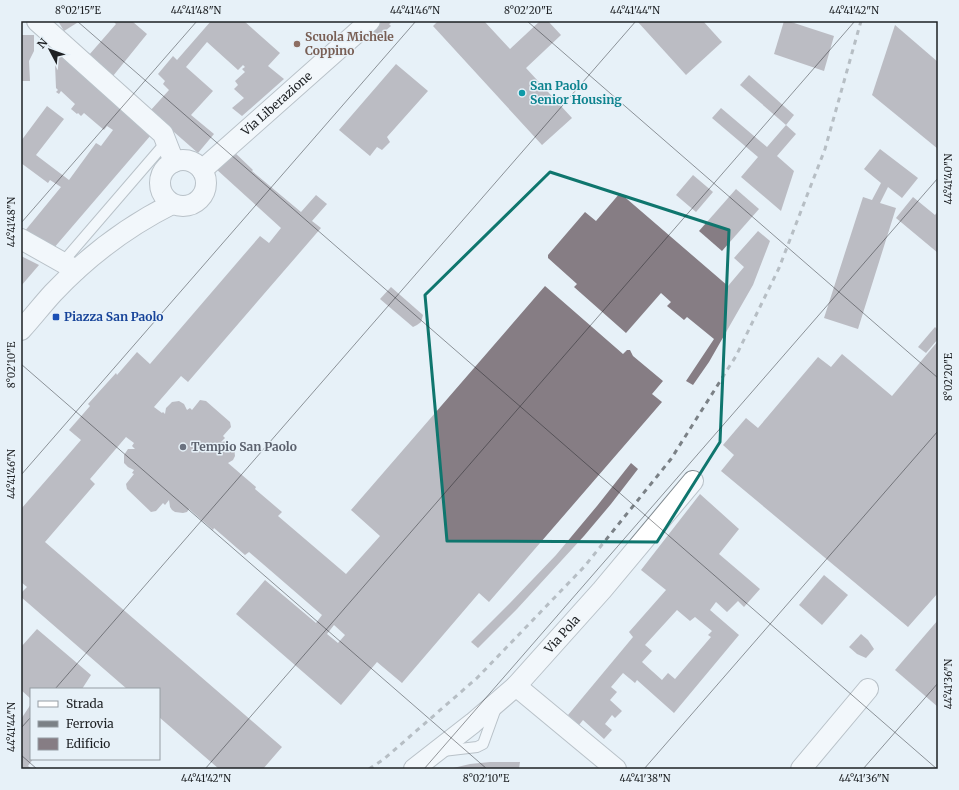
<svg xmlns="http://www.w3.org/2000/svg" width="959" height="790" viewBox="0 0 959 790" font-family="Merriweather,serif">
<rect width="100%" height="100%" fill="#e7f1f8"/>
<g fill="#867d84" fill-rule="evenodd">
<path d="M58 21H80L64 31Z"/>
<path d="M113 21H134L133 22 147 34 113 76 89 55 116 24Z"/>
<path d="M211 21H244L280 53 268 66 284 79 242 116 232 108 244 98 234 89 238 85 235 81 245 72 242 69 245 67 243 65 238 70 207 42 186 67 213 91 191 115 214 134 198 153 150 111 169 90 163 84 165 81 158 74 173 56 177 60Z"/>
<path d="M381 21H389L391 23 389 24 391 26 378 37 371 29Z"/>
<path d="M438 21H484L510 49 540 21H548L561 35 526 68 572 118 542 145 433 26Z"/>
<path d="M637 21H703L722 42 686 75Z"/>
<path d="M784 21H788L834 36 824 71 774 54Z"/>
<path d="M895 25 938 62V149L872 95Z"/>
<path d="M21 35H34V51L29 61 30 81H21Z"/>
<path d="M61 55 151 135 53 249 24 232 61 187 50 180 48 183 21 163V146L22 144 21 141 47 106 64 119 36 155 69 180 96 143 101 146 113 130 107 126 104 130 84 113 81 116 78 113 77 114 71 109 75 104 61 91 59 94 56 92 58 90 56 88 55 64Z"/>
<path d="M396 64 428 91 387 137 390 142 382 150 377 147 370 156 339 130Z"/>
<path d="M749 75 794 115 786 125 740 85Z"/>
<path d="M721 108 767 147 786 125 796 134 777 156 794 171 781 211 741 177 758 157 712 118Z"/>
<path d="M880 149 918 178 902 198 888 187 880 203 896 208 858 329 824 318 863 197 872 200 881 183 864 169Z"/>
<path d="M232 150 253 170 252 171 301 212 316 195 327 204 312 221 321 228 188 382 181 376 154 407 162 413 163 412 165 414 166 408 172 402 179 401 184 404 187 410 190 408 192 410 200 400 206 401 230 422 231 427 223 436 225 438 221 442 227 441 234 447 235 456 233 460 228 463 256 487 255 489 282 512 278 516 346 574 380 536 351 510 545 286 623 354 627 350H630L633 356 663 381 652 394 662 402 489 602 479 593 402 683 377 662 341 705 236 614 265 580 316 623 322 615 249 552 245 555 214 528 213 530 189 509 187 512 183 513 175 512 172 510 170 507 169 500 165 505 163 503 156 511 151 512 127 489 126 484 134 474 132 473 134 470 128 467 124 463V455L128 449H135L132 446 134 443 126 437 90 479 95 484 45 542 282 747 263 769H219L159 717V689H127L21 597V593L27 587 21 582V509L81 440 69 430 90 406 88 404 116 373 117 375 137 352 150 364 260 236 269 243 281 228 215 168ZM334 625 345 635 338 643 327 634Z"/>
<path d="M693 175 713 192 696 212 676 195Z"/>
<path d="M736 189 759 209 722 251 699 231Z"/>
<path d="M620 193 728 286 744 267 734 258 758 231 770 241 753 285 709 362 693 385 686 381 714 339 687 317 684 320 667 306 671 302 661 293 626 333 574 287 577 284 548 258V255L585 212 596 221Z"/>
<path d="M913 197 935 215 938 211V253L896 218Z"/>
<path d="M21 256 39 265 21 286Z"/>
<path d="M391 287 423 315 421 322 417 325 413 327 380 299Z"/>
<path d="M935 327 938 330V339L926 353 918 347Z"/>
<path d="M938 341V593L908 627 721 471 734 455 723 445 746 418 758 428 818 357 831 367 842 354 892 396Z"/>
<path d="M631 463 638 469 611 504 584 536 517 609 478 648 471 642 510 603 556 555 597 506Z"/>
<path d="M700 494 739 529 719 554 760 589 744 607 738 601 727 612 716 602 710 610 739 635 674 713 637 680 635 683 623 673 611 687 617 692 610 700 622 711 615 718 612 715 605 724 612 730 604 739 583 720 579 725 568 715 633 637 629 632 666 590 641 570ZM677 610 690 621 695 617 712 631 708 635 711 637 675 679 668 673 662 680 642 662 652 651 645 645Z"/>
<path d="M824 575 848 595 822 625 799 605Z"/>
<path d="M938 620V707L895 670Z"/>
<path d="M37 629 91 675 82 689H31V699L21 690V647Z"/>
<path d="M861 634 868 640 874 649 866 658 857 654 849 647Z"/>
<path d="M31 704V759H33L28 766 32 769H21V719Z"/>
<path d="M490 762H520L519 769H449L470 764Z"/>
</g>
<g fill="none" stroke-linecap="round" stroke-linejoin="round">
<g stroke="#80898f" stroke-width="12">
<g id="service">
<path d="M62 263 161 148 169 149"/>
<path d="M443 751 477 747 483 744 496 708"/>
</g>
</g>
<g stroke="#80898f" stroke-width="22">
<g id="minor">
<path d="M37 21 163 134 174 162"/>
<circle cx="183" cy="183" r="23"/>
<path id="s1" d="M202 170 370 21"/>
<path d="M21 239 76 270"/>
<path d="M21 330C32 318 42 305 53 293 87 257 128 226 172 204"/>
<path d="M516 686 616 769"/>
<path id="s2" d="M414 769 473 723 516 686 602 590 693 481"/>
<path d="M801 769 868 689"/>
</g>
</g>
<use href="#service" stroke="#fff" stroke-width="10"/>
<use href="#minor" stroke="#fff" stroke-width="20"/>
<path stroke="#7b8186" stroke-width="3" stroke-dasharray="5 5" stroke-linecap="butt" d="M369 769 384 759 477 678 584 567 671 459 736 356 779 268 825 149 861 21"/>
</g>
<path d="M0 0H959V790H0ZM550 172 729 230 720 442 657 542 447 541 425 295Z" fill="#e7f1f8" fill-opacity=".55" fill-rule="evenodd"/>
<path fill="none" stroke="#0f766e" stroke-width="3" stroke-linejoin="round" d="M550 172 729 230 720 442 657 542 447 541 425 295Z"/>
<path fill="none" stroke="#1d2023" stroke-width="1" stroke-opacity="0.45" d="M77 21 937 769M527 21 938 378M21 223 197 21M21 364 487 769M21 475 416 21M55 689 636 21M21 728 31 717M21 755 37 769M205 769 855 21M424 769 938 178M644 769 938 431M863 769 938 683"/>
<circle fill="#8d6e63" stroke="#e7f1f8" stroke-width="1.5" cx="297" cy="44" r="4"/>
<circle fill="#0f9aa8" stroke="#e7f1f8" stroke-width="1.5" cx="522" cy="93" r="4"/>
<rect fill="#1a4fb4" stroke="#e7f1f8" stroke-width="1.5" x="52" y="313" width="8" height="8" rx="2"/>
<circle fill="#6b7280" stroke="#e7f1f8" stroke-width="1.5" cx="183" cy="447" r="4"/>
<g text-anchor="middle" stroke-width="3" stroke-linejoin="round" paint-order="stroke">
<g font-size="12" font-weight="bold" fill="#785e54" stroke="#e7f1f8" text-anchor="start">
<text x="305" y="41">Scuola Michele<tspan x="305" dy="14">Coppino</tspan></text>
</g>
<g font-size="12" font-weight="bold" fill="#0d838f" stroke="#e7f1f8" text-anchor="start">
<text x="530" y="90">San Paolo<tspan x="530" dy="14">Senior Housing</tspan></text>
</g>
<g font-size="12" fill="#1d2023" stroke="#e7f1f8">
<text dy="4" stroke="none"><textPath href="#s1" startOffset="100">Via Liberazione</textPath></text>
<text dy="4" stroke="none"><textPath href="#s2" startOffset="201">Via Pola</textPath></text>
</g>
<g font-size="12" font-weight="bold" fill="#164399" stroke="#e7f1f8" text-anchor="start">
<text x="64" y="321">Piazza San Paolo</text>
</g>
<g font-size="12" font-weight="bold" fill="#5b616d" stroke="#e7f1f8" text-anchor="start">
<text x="191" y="451">Tempio San Paolo</text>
</g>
</g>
<rect width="959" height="790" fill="none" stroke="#e7f1f8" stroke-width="44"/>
<rect x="30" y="688" width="130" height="72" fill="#e7f1f8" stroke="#969da3"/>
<rect x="38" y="701" width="20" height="6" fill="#ffffff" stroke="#969da3"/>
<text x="66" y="708" font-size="12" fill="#1d2023">Strada</text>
<rect x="38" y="721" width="20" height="6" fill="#7b8186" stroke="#969da3"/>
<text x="66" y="728" font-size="12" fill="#1d2023">Ferrovia</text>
<rect x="38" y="738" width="20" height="12" fill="#867d84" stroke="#969da3"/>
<text x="66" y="748" font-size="12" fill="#1d2023">Edificio</text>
<g transform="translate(50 50) rotate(311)" stroke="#e7f1f8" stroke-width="3" paint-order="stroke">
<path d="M0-3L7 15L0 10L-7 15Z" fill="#1d2023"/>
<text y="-6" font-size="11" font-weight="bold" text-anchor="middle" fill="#1d2023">N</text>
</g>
<rect x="22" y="22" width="915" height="746" fill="none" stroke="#1d2023" stroke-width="1.5"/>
<g font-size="10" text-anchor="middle" fill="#1d2023">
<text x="78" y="14">8°02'15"E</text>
<text x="196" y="14">44°41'48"N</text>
<text x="415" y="14">44°41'46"N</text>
<text x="528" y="14">8°02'20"E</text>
<text x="635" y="14">44°41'44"N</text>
<text x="854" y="14">44°41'42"N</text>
<text transform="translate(948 179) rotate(-90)" y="4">44°41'40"N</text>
<text transform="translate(11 222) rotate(-90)" y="4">44°41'48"N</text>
<text transform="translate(11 365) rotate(-90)" y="4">8°02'10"E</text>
<text transform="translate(948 377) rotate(-90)" y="4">8°02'20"E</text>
<text transform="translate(11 474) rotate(-90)" y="4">44°41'46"N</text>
<text transform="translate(948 684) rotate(-90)" y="4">44°41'36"N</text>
<text transform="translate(11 727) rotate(-90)" y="4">44°41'44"N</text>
<text x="206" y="782">44°41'42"N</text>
<text x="486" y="782">8°02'10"E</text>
<text x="645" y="782">44°41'38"N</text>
<text x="864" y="782">44°41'36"N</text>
</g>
</svg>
